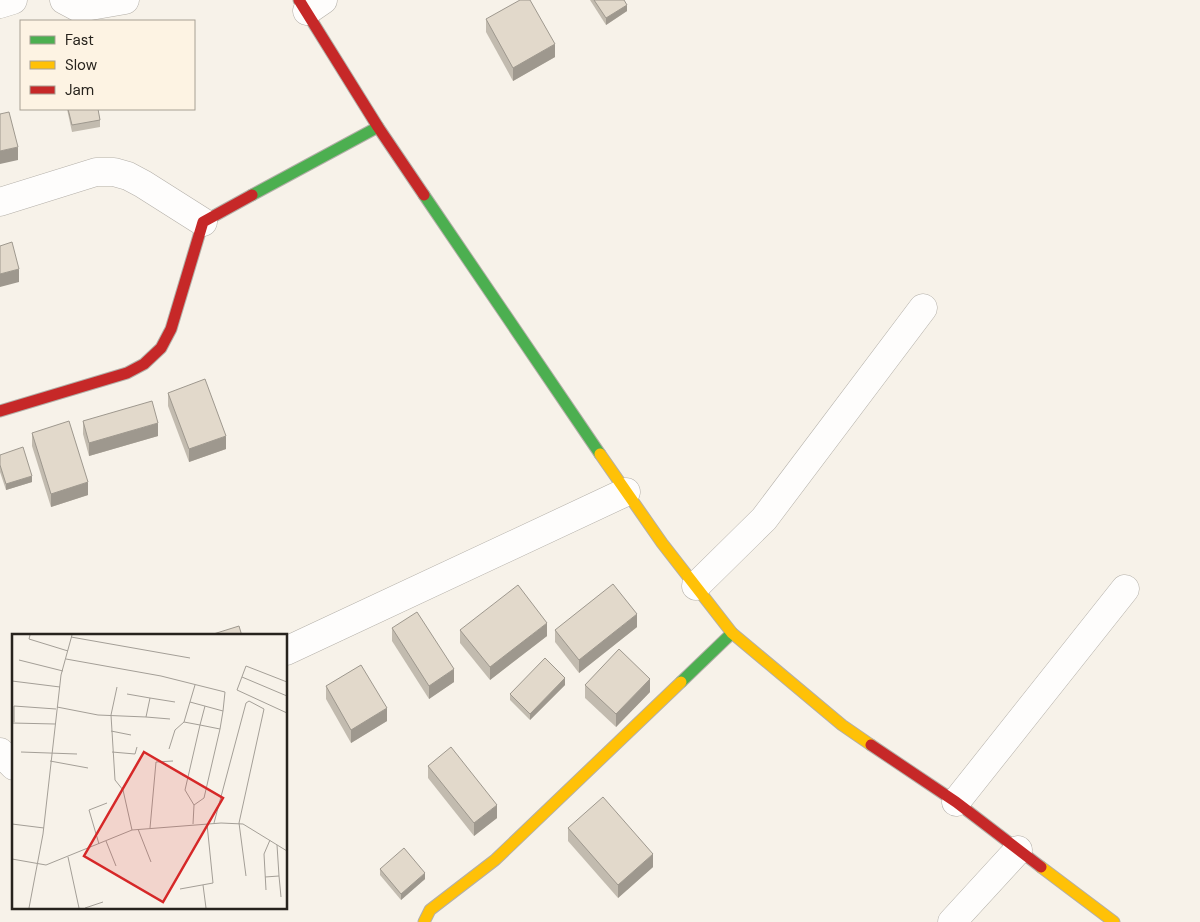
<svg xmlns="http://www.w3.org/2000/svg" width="1200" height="922" viewBox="0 0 1200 922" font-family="'DM Sans',sans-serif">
<rect width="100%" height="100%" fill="#f7f2e9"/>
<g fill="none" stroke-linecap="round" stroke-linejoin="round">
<g stroke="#b3afa8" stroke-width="29">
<g id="street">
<path d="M64 0 79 8 125 0"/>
<path d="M0 4 13 0"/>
<path d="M307 11 323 0"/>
<path d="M0 202 96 172H114L128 176 143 184 203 222"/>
<path d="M696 586 764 519 923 308"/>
<path d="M286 651 626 492"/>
<path d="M0 752 14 766"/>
<path d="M956 802 1125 589"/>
<path d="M952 922 1018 850"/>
</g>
</g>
<g stroke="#b3afa8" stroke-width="13">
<g id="fast">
<path d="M252 195 378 127"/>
<path d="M424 195 600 454"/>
<path d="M681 682 732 633"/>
</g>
</g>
<g stroke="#b3afa8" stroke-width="13">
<g id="slow">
<path d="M600 454 662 543 732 633 842 725 871 745"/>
<path d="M1041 867 1114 922"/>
<path d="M424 922 430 910 495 860 681 682"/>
</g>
</g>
<g stroke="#b3afa8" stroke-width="13">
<g id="jam">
<path d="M299 0 378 127 424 195"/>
<path d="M0 411 127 373 144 364 161 348 171 329 203 222 252 195"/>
<path d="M871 745 956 802 1041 867"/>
</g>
</g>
<use href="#street" stroke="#fefdfc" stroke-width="28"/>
<use href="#fast" stroke="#4caf50" stroke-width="11"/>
<use href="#slow" stroke="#ffc107" stroke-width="11"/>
<use href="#jam" stroke="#c62828" stroke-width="11"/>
</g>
<g fill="#c2bbaf">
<path d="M590 0H624L627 11 606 25Z"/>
<path d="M486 19 555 57 513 81 486 32Z"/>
<path d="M67 109H98L100 120V127L72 132Z"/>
<path d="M168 393 226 449 189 462 168 406Z"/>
<path d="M83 421 158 436 89 456 83 434Z"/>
<path d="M32 433 88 495 51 507 32 446Z"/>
<path d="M0 455 32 482 6 490 0 472Z"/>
<path d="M637 627 579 673 555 642V630Z"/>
<path d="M392 628 454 682 429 699 392 641Z"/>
<path d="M460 630 547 636 490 680 460 643Z"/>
<path d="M565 685 530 720 510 700V694Z"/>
<path d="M585 685 650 692 616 727 585 698Z"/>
<path d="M326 686 387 721 351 743 326 699Z"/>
<path d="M428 766 497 818 474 836 428 778Z"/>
<path d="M568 828 653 867 618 898 568 841Z"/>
<path d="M380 869 425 879 401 900 380 875Z"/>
</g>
<g fill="#9e988e">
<path d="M627 5V11L606 25V18Z"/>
<path d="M555 44V57L513 81V68Z"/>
<path d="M18 147V160L0 164V151Z"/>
<path d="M19 269V282L0 287V274Z"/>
<path d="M158 423V436L89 456V443Z"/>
<path d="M226 436V449L189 462V449Z"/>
<path d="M32 476V482L6 490V484Z"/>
<path d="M88 482V495L51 507V494Z"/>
<path d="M637 614V627L579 673V660Z"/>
<path d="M547 623V636L490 680V667Z"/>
<path d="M454 669V682L429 699V686Z"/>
<path d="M565 678V685L530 720V714Z"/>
<path d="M650 679V692L616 727V714Z"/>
<path d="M387 708V721L351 743V730Z"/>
<path d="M497 805V818L474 836V823Z"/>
<path d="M653 854V867L618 898V885Z"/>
<path d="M425 873V879L401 900V894Z"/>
</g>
<g fill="#e2d9cb" stroke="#9e988e">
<path d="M520 0H530L555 44 513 68 486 19Z"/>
<path d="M594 0H624L627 5 606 18Z"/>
<path d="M68 109H98L100 120 72 125Z"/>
<path d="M9 112 18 147 0 151V114Z"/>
<path d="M12 242 19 269 0 274V246Z"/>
<path d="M205 379 226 436 189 449 168 393Z"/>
<path d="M152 401 158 423 89 443 83 421Z"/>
<path d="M69 421 88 482 51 494 32 433Z"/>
<path d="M23 447 32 476 6 484 0 465V455Z"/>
<path d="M613 584 637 614 579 660 555 630Z"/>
<path d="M518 585 547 623 490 667 460 630Z"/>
<path d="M417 612 454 669 429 686 392 628Z"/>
<path d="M239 626 242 636H207Z"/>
<path d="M619 649 650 679 616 714 585 685Z"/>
<path d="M545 658 565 678 530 714 510 694Z"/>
<path d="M361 665 387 708 351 730 326 686Z"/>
<path d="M451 747 497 805 474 823 428 766Z"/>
<path d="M603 797 653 854 618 885 568 828Z"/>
<path d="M404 848 425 873 401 894 380 869Z"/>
</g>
<g transform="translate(12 634)">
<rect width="275" height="275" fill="#f7f2e9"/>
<path fill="none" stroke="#a49f97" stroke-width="1" d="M18 1 17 5 56 17M59 3 178 24M54 25 149 42 213 58 211 77M7 26 51 37M230 43 275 62M0 47 48 53M275 48 234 32 225 56 275 79M105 53 99 81 103 146 111 156 120 196M115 60 138 64M178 68 211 77 208 95M45 73 86 81 134 83 138 64 163 68M134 83 158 85M2 88V72L44 75M0 89 43 90M99 97 119 101M157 115 163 96 172 88M9 118 65 120M100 118 123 120 125 113M38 127 76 134M182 171 192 164 208 95 188 91 193 72M202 189 234 69 237 67 252 75 227 189 234 242M0 190 32 194M181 190 182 171 173 156 188 91 172 88 183 51M138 194 144 128 161 127M126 195 139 228M94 207 104 232M87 210 77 176 95 169M265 211 267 242M56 223 67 274M0 225 34 231 120 196 209 189 231 190 275 217M253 243 267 242 269 263M191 251 194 274M168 255 201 249 195 190M254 256 252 220 258 206M17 274 31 200 49 41 60 1M73 274 91 268"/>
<path fill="#d62828" fill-opacity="0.15" stroke="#d62828" stroke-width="2.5" d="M132 118 211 164 151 268 72 222Z"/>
<rect width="275" height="275" fill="none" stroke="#27231d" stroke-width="2.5"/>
</g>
<rect x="20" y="20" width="175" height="90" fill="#fdf3e3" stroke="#a7a094"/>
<rect x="30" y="36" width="25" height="8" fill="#4caf50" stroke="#a7a094"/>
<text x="65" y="45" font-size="15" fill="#27231d">Fast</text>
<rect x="30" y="61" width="25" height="8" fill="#ffc107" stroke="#a7a094"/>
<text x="65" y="70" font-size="15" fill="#27231d">Slow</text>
<rect x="30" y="86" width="25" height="8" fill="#c62828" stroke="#a7a094"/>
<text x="65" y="95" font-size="15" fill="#27231d">Jam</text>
</svg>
